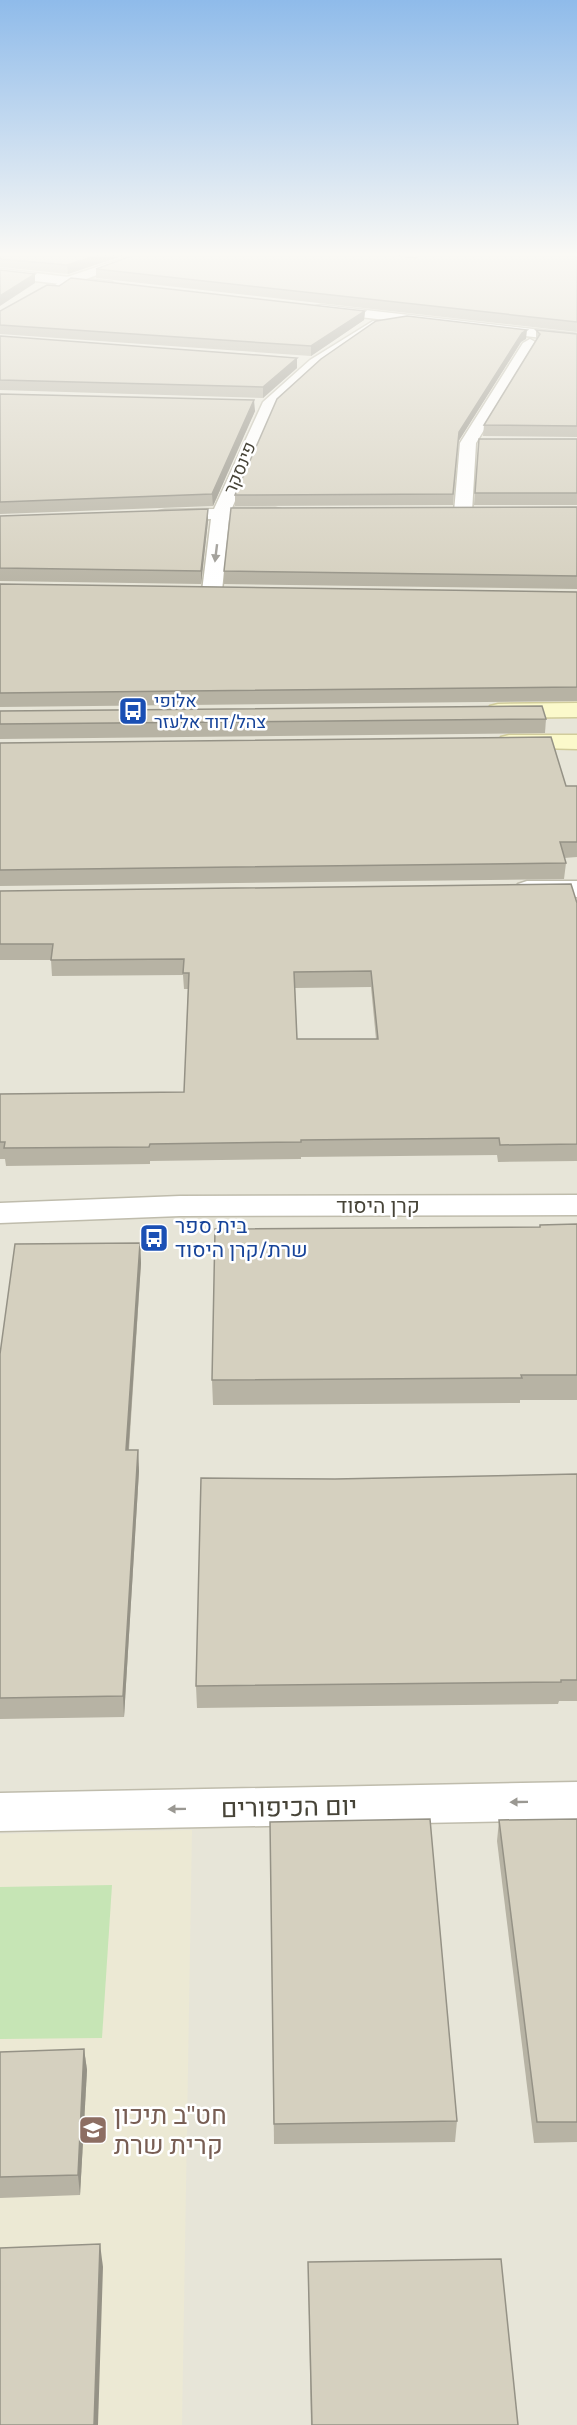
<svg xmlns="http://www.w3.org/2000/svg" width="577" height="2425" viewBox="0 0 577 2425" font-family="Karla,Heebo,sans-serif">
<rect width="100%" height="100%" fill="#f4f2e9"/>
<rect fill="#e7e5d8" x="0" y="252" width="577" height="2173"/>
<path fill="#ece9d4" d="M192 1830 182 2425H0V1834Z"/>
<path fill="#c6e5b5" d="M112 1885 102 2038 0 2039V1887Z"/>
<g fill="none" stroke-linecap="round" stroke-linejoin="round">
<g stroke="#bfbcac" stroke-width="3">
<g id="minor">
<path d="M142 252H161L72 284 60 293H50L49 290 64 278Z"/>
<path d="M373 321 378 322 380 325 378 328 320 366 275 407 232 508H275L281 509 284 513 281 517 275 518 229 519 222 591 219 595H205L202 591 211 519 165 520 159 519 156 515 159 511 165 510 214 509 263 402 310 360Z"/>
<path d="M530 339 537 343 476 443 472 512 469 516H457L454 512 460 443 523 343Z"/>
<path d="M527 881H577V897H527L518 894 514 889 518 884Z"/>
<path d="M577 1782V1820L0 1831V1793Z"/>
</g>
</g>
<g stroke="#bfbcac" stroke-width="3">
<g id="tertiary">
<path d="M0 269 112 282 118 286 112 290 0 277Z"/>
<path d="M321 305 577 334V342L316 312 314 309 316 306Z"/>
<path d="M577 1195V1215L180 1216 0 1223V1203L180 1196Z"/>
</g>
</g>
<g stroke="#d1cc9b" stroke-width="3">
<g id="secondary">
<path d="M577 703V717L498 718 490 716 487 711 490 706 498 704Z"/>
<path d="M509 735H577V749L501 747 498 742 501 737Z"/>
</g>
</g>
<use href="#minor" fill="#fff" fill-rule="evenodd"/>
<use href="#tertiary" fill="#fff" fill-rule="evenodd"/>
<use href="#secondary" fill="#fbf9cb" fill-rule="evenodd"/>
</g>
<g fill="#b7b3a4" fill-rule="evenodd">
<path d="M0 252H134L68 274 0 267Z"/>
<path d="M398 252H577V332L96 278V269L415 258 417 257 416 256Z"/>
<path d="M0 311H365L364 320 311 356 0 334Z"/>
<path d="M536 330 577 334V437L483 436 484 425 536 340Z"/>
<path d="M0 336 297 358V368L263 398 0 390Z"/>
<path d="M526 339 521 342 458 442 453 505 235 506V495Z"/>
<path d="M0 394 255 411 213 506 0 514Z"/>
<path d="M479 439H577V505H474Z"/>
<path d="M577 507V589L224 584V571Z"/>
<path d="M208 509V521L201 584 0 581V516Z"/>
<path d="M0 584 577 592V701L0 707Z"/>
<path d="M0 711 546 719 545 733 0 739Z"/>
<path d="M0 743 566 786H577V857L564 858 566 863 564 879 0 886Z"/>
<path d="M0 891 577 903V1161L498 1162 497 1155 301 1157V1159L150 1161V1164L6 1166 5 1159H0V1094L184 1092 188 989H184L183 975 52 976 51 960H0ZM371 987 376 1039H297L295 988Z"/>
<path d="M577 1224V1400H520V1403L213 1405 212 1380 540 1227Z"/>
<path d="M140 1243 141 1263 129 1450H138L139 1471 124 1717 0 1719V1354Z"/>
<path d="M577 1474V1701H559L558 1704 197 1708 196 1686 335 1479Z"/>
<path d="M577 1819V2142L534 2143 497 1841 499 1820Z"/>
<path d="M270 1822 457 2121 455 2142 274 2144Z"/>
<path d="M84 2049 87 2070 80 2195 0 2198V2052Z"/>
<path d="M308 2262 518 2425H311Z"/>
</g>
<g fill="#959286">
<path d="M107 252H134L68 274 67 265Z"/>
<path d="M35 274V283L0 306V296Z"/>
<path d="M365 311 364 320 311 356V346Z"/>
<path d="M527 330 526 339 521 342 458 442 453 505 459 432 522 333Z"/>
<path d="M297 358V368L263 398V387Z"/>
<path d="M254 400 255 411 213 506 212 494Z"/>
<path d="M208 509V521L201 584V571Z"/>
<path d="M140 1243 141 1263 127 1471 126 1450Z"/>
<path d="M138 1450 139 1471 124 1717 123 1696Z"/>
<path d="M84 2049 87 2070 80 2195 78 2175Z"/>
<path d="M100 2244 103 2267 98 2425H94Z"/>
</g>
<g fill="#d5d0bf" stroke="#959286" stroke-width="1.5" fill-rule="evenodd">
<path d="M0 252H107L67 265 0 259Z"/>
<path d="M142 252H373L415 258 423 253V252H577V322L96 269Z"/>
<path d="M0 270 35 274 0 296Z"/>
<path d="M71 278 365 311 311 346 0 325V311L47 285 59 286Z"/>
<path d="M407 316 527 330 522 333 459 432 453 494 235 495 277 399 321 359 376 321Z"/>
<path d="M536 330 577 334V426L484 425 540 334Z"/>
<path d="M0 336 297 358 263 387 0 380Z"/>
<path d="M0 394 254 400 212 494 0 502Z"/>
<path d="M479 439H577V493H475Z"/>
<path d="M577 507V576L224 571 231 508Z"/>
<path d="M208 509 201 571 0 568V516Z"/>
<path d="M0 584 577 592V687L0 693Z"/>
<path d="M542 706 546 719 0 724V711Z"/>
<path d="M551 737 566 786H577V842H560L566 863 0 870V743Z"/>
<path d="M571 884 577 903V1144L500 1145 499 1138 301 1140V1142L150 1144 149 1147 4 1148 5 1142H0V1094L184 1092 189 973H183L184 959 51 960 53 944H0V891ZM371 971 378 1039H297L294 972Z"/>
<path d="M577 1224V1375H521L522 1378 212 1380 215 1229 540 1227V1225Z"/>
<path d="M140 1243 126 1450H138L123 1696 0 1698V1354L15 1244Z"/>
<path d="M577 1474V1680H561V1682L196 1686 201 1478 335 1479Z"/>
<path d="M430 1819 457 2121 274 2124 270 1822Z"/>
<path d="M577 1819V2122H537L499 1820Z"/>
<path d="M84 2049 78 2175 0 2177V2052Z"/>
<path d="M100 2244 94 2425H0V2248Z"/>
<path d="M501 2259 518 2425H312L308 2262Z"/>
</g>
<defs><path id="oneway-solid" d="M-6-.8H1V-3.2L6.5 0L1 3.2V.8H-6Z" transform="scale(1.5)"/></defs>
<g fill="#9a9892">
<use href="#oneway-solid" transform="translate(216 553) rotate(97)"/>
<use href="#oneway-solid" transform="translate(519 1802) rotate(179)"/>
<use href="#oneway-solid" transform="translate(177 1809) rotate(179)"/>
</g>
<linearGradient id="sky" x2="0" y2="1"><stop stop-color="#8fbbea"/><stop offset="0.43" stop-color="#faf9f5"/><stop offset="1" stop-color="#faf9f5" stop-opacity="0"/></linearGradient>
<rect width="577" height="592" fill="url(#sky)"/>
<defs>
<g id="bus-square" transform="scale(1.5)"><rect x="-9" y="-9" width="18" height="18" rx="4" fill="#1a4fb4" stroke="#fff"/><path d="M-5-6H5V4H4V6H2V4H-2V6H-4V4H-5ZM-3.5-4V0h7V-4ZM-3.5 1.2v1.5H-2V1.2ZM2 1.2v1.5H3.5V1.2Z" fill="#fff"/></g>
<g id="school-square" transform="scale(1.5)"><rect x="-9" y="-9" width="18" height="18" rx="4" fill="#8d6e63" stroke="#fff"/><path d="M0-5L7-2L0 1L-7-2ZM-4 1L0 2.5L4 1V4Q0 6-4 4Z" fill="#fff"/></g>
</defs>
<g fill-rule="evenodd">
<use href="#bus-square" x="133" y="711"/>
<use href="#bus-square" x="154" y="1238"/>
<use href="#school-square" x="93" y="2130"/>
</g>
<g text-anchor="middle" stroke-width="5" stroke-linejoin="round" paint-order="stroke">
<g font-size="18" fill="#474438" stroke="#fff">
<text transform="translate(240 468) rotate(-67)" y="6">פינסקר</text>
</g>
<g font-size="18" fill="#164399" stroke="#fff" text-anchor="start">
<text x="154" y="707">אלופי<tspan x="154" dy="21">צהל/דוד אלעזר</tspan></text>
</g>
<g font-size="21" fill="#474438" stroke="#fff">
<text x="378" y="1213">קרן היסוד</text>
</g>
<g font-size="21" fill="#164399" stroke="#fff" text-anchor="start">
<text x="175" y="1233">בית ספר<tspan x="175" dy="24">שרת/קרן היסוד</tspan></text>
</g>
<g font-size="26" fill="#474438" stroke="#fff">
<text transform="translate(289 1807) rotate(-1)" y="9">יום הכיפורים</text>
</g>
<g font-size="26" fill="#785e54" stroke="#fff" text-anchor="start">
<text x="114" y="2124">חט"ב תיכון<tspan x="114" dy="30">קרית שרת</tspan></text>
</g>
</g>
</svg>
